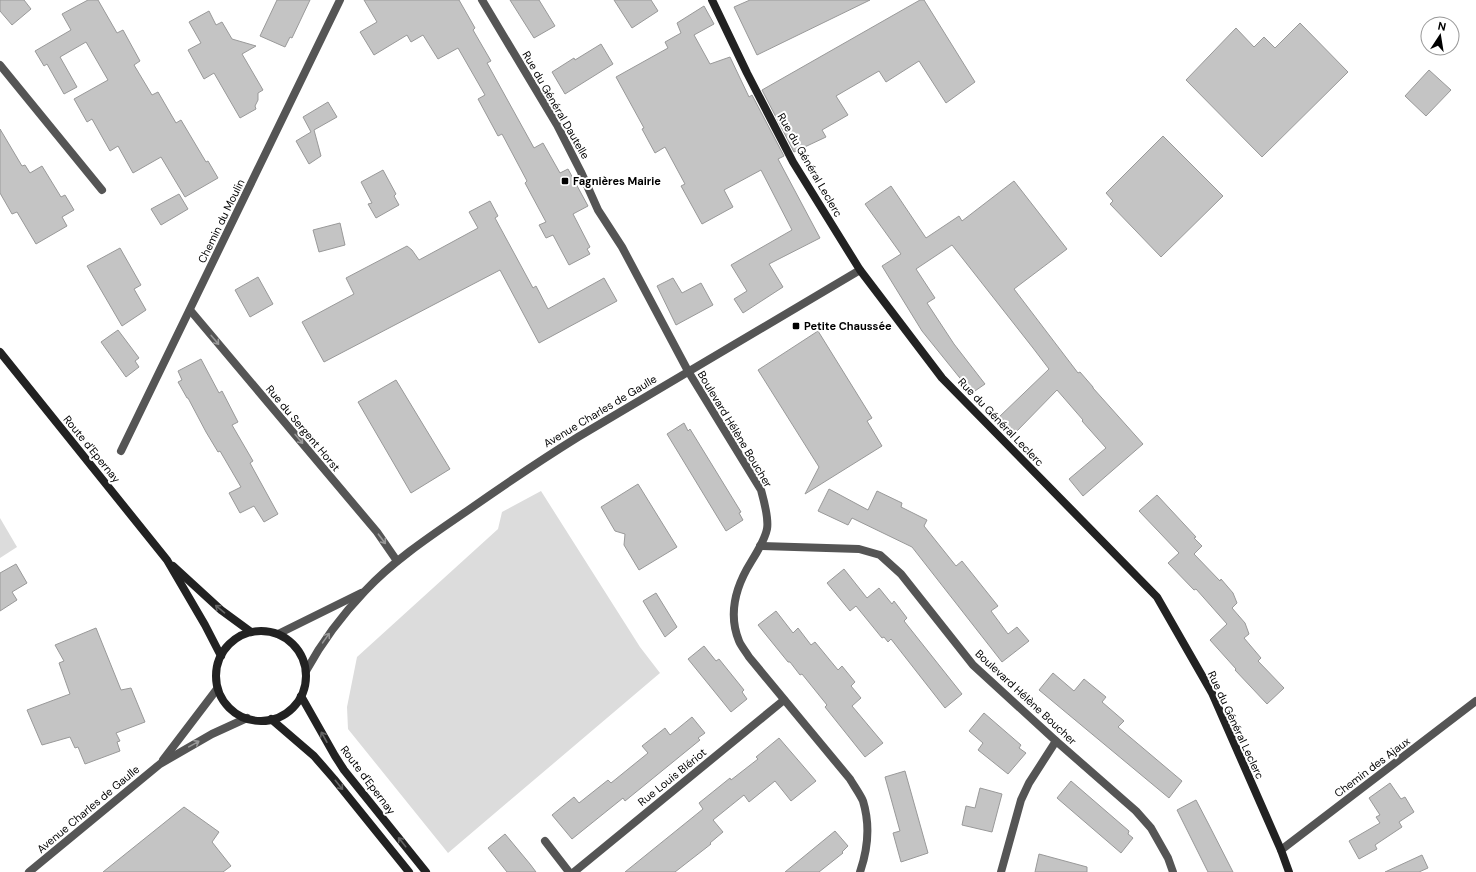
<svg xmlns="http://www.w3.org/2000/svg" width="1476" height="872" viewBox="0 0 1476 872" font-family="'DM Sans',sans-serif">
<rect width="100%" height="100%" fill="#fff"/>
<g fill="#dcdcdc">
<path d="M541 491 640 647 660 673 448 853 348 729 347 707 357 657 498 529 502 512Z"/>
<path d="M0 518 17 547 0 558Z"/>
</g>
<g fill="#c4c4c4" stroke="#999">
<path d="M0 0H24L31 9 12 25 0 11Z"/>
<path d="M88 0H98L117 33 123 30 140 61 134 65 152 95 158 92 176 123 181 120 206 162 208 161 218 178 185 197 161 157 133 173 118 146 110 151 92 119 87 122 74 99 108 80 86 42 60 57 77 87 64 94 47 64 44 66 35 51 71 30 62 14Z"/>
<path d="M277 0H310L292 38 290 37 285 47 260 36Z"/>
<path d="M364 0H459L475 28 473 30 491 61 487 63 534 148 543 143 560 173 568 169 588 206 573 214 590 247 587 249 590 254 569 265 553 235 546 238 539 225 546 222 525 183 527 181 502 134 498 136 478 99 485 95 458 48 438 59 423 35 411 42 407 35 374 55 360 32 377 22Z"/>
<path d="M510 0H539L555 26 534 38Z"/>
<path d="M614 0H651L658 11 632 28Z"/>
<path d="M750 0H870L757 55 734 7Z"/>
<path d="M920 0H924L975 82 946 103 919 61 886 82 879 71 836 96 848 115 822 130 826 137 794 152 762 90Z"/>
<path d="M704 6 714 24 694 35 710 64 730 57 749 97 752 95 784 156 778 159 820 238 769 264 783 287 743 313 734 299 747 291 731 265 792 230 761 170 724 190 733 207 702 224 681 186 685 184 665 147 655 153 642 129 644 128 616 77 668 48 665 42 681 33 677 23Z"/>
<path d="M209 11 216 25 222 22 232 39 256 46 242 54 263 90 258 93V100L255 106 256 109 240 118 214 73 204 79 188 50 201 43 189 22Z"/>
<path d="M1300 23 1348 72 1262 157 1186 80 1236 28 1254 47 1264 37 1275 48Z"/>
<path d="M601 44 613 64 565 94 552 72 574 58 575 60Z"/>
<path d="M1429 70 1451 90 1426 116 1405 96Z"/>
<path d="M328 102 337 117 314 130 321 156 309 164 296 141 311 132 303 117Z"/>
<path d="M0 129 22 166 25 165 30 173 42 166 61 197 65 195 74 210 62 217 67 226 36 244 17 212 12 214 0 193Z"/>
<path d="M1163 136 1223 196 1161 257 1110 204 1113 201 1106 193Z"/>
<path d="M383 170 396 194 394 196 399 205 376 218 368 204 372 203 361 182Z"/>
<path d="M1014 181 1067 249 1014 289 1078 373 1080 372 1093 387V388L1143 444 1083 496 1069 479 1106 448 1082 421 1083 420 1057 390 1016 432 998 418 1049 369 1033 348 952 245 916 269 935 298 927 303 954 344 985 384 972 393 922 331 882 266 901 254 865 204 891 186 926 238 959 216 962 221Z"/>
<path d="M179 194 188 209 161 225 151 209Z"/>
<path d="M490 201 498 216 495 218 533 288 536 286 548 309 604 278 617 301 539 343 500 270 324 362 302 322 354 294 346 278 407 246 412 250 419 260 478 228 469 212Z"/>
<path d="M340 223 345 245 319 252 313 230Z"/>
<path d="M120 248 141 285 134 289 146 310 122 326 87 266Z"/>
<path d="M258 277 273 304 250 317 235 290Z"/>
<path d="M673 278 682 293 701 283 713 305 676 325 657 286Z"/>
<path d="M118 330 139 358 135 361 139 367 126 377 101 342Z"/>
<path d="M818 331 872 418 867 421 882 446 805 494 819 467 758 370Z"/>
<path d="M201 359 219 393 222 391 238 422 232 425 253 461 250 463 278 514 264 522 254 506 240 513 229 493 241 487 220 451 218 452 206 432 188 398H187L178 382 182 380 178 371Z"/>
<path d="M396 380 450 469 411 493 358 402Z"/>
<path d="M684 423 688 431 690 429 741 512 739 513 743 520 726 531 667 434Z"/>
<path d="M638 484 677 547 639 570 624 545 625 534 615 531 601 507Z"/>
<path d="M829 489 868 510 877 491 902 503 901 507 927 520 924 526 956 566 962 561 998 606 991 611 1008 634 1017 627 1029 641 1002 662 912 547 852 518 848 525 818 511Z"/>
<path d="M1157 495 1196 537 1194 538 1202 546 1194 554 1220 581 1221 579 1233 593 1237 603 1232 608 1245 623 1249 634 1244 638 1261 658 1258 661 1284 688 1267 704 1235 670 1236 669 1210 640 1227 624 1196 589 1194 590 1168 563 1179 553 1139 511Z"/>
<path d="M16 564 27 583 12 592 17 600 0 611V573Z"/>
<path d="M844 569 867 598 879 588 892 604 894 601 907 618 904 621 962 694 945 708 891 639 888 642 884 637 882 638 856 606 850 611 827 583Z"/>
<path d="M656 593 677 627 665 637 643 601Z"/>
<path d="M776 611 793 633 798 628 811 645 815 642 838 670 842 666 855 682 851 686 861 698 852 706 883 743 865 757 825 707 827 705 802 674 800 675 790 662H788L758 625Z"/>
<path d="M96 628 121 690 131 688 145 722 116 733 120 741 117 742 120 751 85 764 78 747 75 748 70 737 42 745 27 710 70 694 59 663 64 661 55 645Z"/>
<path d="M704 646 716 661 719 659 744 690 742 692 747 699 731 712 688 659Z"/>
<path d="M1053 673 1074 691 1084 679 1106 697 1102 702 1124 721 1118 727 1182 781 1169 798 1039 690Z"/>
<path d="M984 713 1021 745 1019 748 1026 753 1008 774 978 750 983 743 969 731Z"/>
<path d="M692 717 705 733 698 738 700 740 625 801 623 798 572 839 552 815 574 797 579 803 608 780 611 783 648 753 642 746 665 728 670 735Z"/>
<path d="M779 738 816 781 791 801 775 781 749 802 744 795 713 820 723 832 710 843 711 844 675 872H625L703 809 699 803 730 778 731 780 758 759 756 757Z"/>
<path d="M905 771 928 853 901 862 893 833 900 831 885 777Z"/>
<path d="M1071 781 1129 831 1128 834 1133 838 1121 853 1057 798Z"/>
<path d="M1390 783 1401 799 1405 797 1414 812 1399 822 1402 827 1375 845 1377 849 1359 859 1349 841 1380 823 1376 817 1380 815 1369 798Z"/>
<path d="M980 788 1002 794 992 832 962 825 966 806 975 808Z"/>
<path d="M1196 800 1209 825 1233 872H1208L1177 810Z"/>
<path d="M184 807 219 832 212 842 231 866 223 872H103Z"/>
<path d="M835 831 848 846 842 852 843 853 819 872H785Z"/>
<path d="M505 834 530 864 536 872H507L488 848Z"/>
<path d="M1039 854 1087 867V872H1035Z"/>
<path d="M1422 855 1428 868 1419 872H1385Z"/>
</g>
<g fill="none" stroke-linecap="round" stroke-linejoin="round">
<g stroke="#555" stroke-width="8">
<path d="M482 0 557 125 581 172 598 210 622 247 688 371 761 490C764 501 769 518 767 529 765 539 756 554 751 562 736 586 728 614 739 641 741 646 746 652 749 657L850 779C854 786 860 794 863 801 870 824 868 849 860 872"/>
<path d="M0 65 102 190"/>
<path d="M190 310 377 532 397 561"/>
<path d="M121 451 340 0"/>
<path d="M760 546 859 549 880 555 901 574 973 665 1056 741 1136 811 1151 828 1168 858 1173 872"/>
<path d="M278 634 361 593"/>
<path d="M306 671C322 642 342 615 365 591 394 560 432 535 467 511 504 485 541 460 578 437L860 270"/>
<path d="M163 760 217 689"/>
<path d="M545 841 569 872"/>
<path d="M1281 850 1476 701"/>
<path d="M29 872 160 764 212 734 247 718"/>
<path d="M574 872 784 700"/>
<path d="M1001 872 1021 800 1029 783 1056 741"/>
</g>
<g stroke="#222" stroke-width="8">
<path d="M712 0 747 73 793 162 860 270 942 378 1157 597 1212 693 1281 850 1289 872"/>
<path d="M0 352 167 560 205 625 221 656"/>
<path d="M173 566 221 610 251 632"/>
<circle cx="261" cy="676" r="45"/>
<path d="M301 696 335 756 344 770 426 872"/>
<path d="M271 719 314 756 334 779 409 872"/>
</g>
</g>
<defs><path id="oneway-shaft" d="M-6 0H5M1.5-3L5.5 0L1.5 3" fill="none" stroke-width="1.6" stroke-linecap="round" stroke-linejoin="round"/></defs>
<g stroke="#999">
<use href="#oneway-shaft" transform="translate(215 340) rotate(50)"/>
<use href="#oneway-shaft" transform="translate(299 439) rotate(50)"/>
<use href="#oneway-shaft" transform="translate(382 539) rotate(53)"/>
<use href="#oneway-shaft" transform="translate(326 638) rotate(-55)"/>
<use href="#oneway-shaft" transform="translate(194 744) rotate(-29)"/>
</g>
<g stroke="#646464">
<use href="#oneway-shaft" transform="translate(220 609) rotate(-140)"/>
<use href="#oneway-shaft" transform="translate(324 737) rotate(-119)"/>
<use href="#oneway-shaft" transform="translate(339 785) rotate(51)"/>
<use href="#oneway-shaft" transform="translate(402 842) rotate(-129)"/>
</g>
<g fill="#000" stroke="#fff" stroke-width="1.5">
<rect x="561" y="177" width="8" height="8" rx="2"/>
<rect x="792" y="322" width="8" height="8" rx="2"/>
</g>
<g text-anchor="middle" stroke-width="4" stroke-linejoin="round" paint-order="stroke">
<g font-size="11" fill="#000" stroke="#fff">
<text transform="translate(556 105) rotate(60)" y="4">Rue du Général Dautelle</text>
<text transform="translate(810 165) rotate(60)" y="4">Rue du Général Leclerc</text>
<text transform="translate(221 221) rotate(-64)" y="4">Chemin du Moulin</text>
<text transform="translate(600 411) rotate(-31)" y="4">Avenue Charles de Gaulle</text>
<text transform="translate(1001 422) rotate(46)" y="4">Rue du Général Leclerc</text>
<text transform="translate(303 428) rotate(50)" y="4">Rue du Sergent Horst</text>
<text transform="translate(735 429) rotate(59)" y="4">Boulevard Hélène Boucher</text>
<text transform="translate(92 449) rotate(51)" y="4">Route d'Epernay</text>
<text transform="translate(1026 697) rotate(43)" y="4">Boulevard Hélène Boucher</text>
<text transform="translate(1236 725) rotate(65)" y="4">Rue du Général Leclerc</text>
<text transform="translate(1372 767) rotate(-37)" y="4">Chemin des Ajaux</text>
<text transform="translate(672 777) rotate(-39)" y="4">Rue Louis Blériot</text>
<text transform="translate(368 780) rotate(53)" y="4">Route d'Epernay</text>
<text transform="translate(88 809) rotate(-40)" y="4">Avenue Charles de Gaulle</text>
</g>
<g font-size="11" font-weight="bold" fill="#000" stroke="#fff" text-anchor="start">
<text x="573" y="185">Fagnières Mairie</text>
<text x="804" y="330">Petite Chaussée</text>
</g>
</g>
<g transform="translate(1440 36) rotate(12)"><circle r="19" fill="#ffffff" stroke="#999999"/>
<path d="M0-3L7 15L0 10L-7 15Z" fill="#000000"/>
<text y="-6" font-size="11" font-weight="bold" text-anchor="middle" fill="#000000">N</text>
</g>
</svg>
